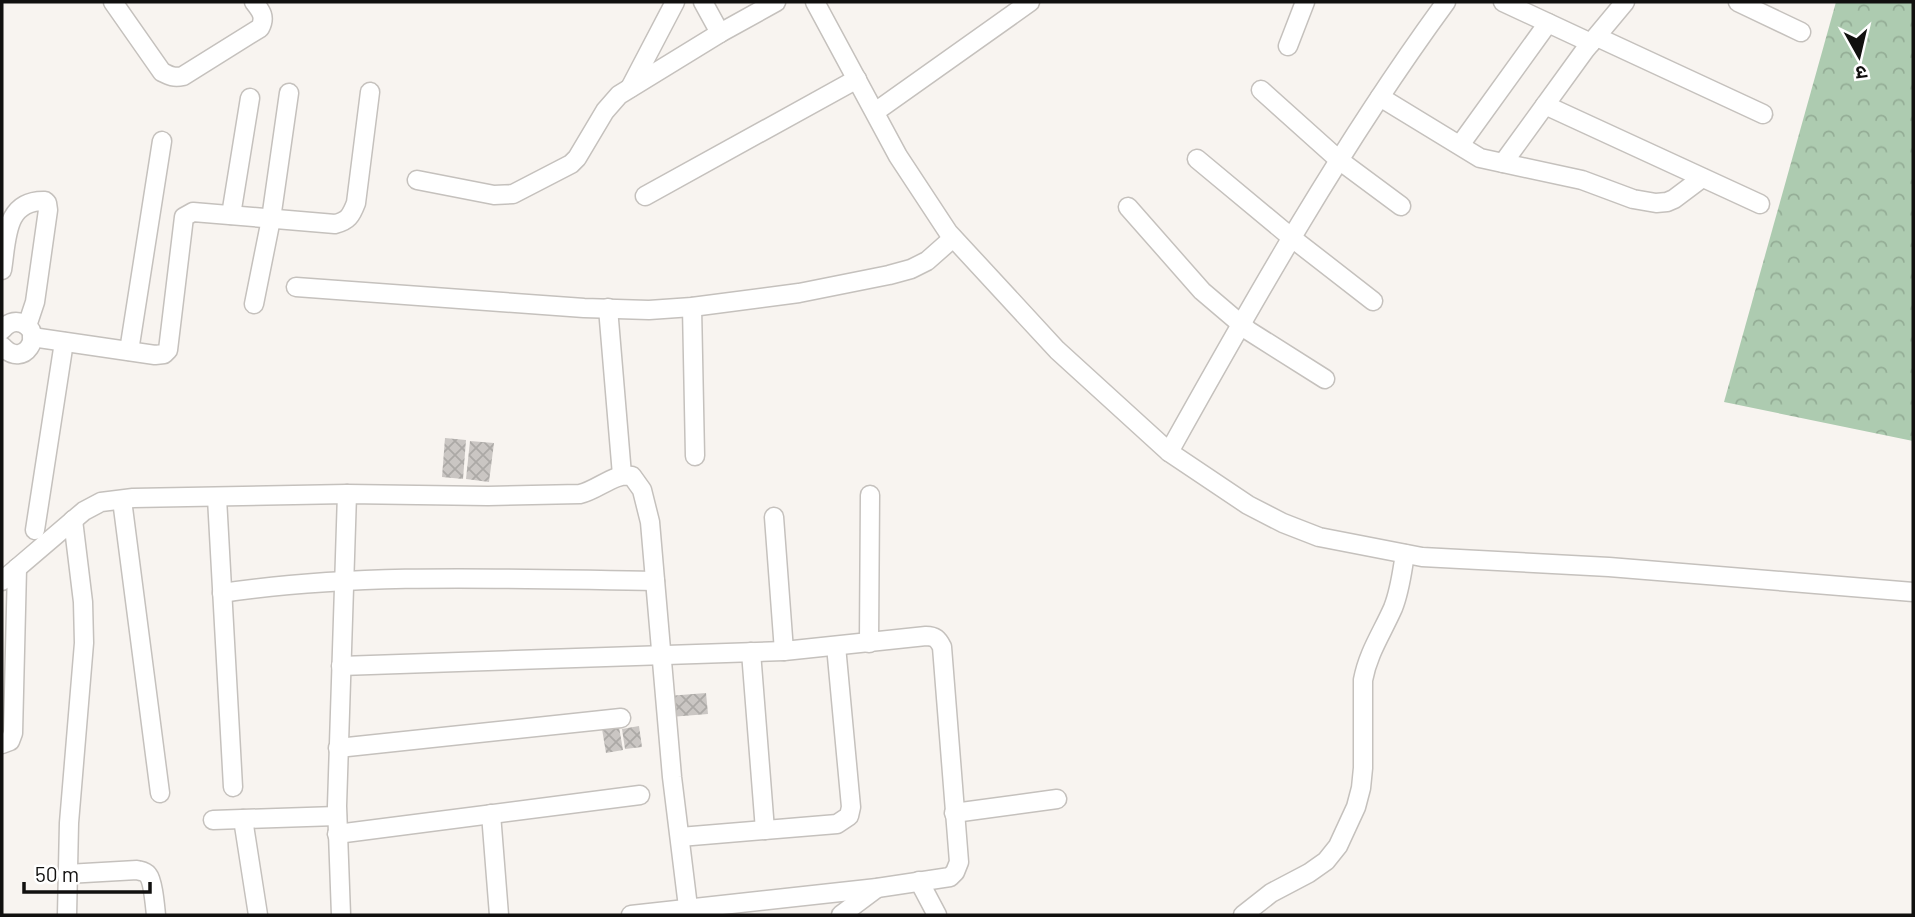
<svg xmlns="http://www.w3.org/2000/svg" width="1915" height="917" viewBox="0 0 1915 917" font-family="Barlow,'Noto Sans Devanagari',sans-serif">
<defs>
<pattern id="forest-crowns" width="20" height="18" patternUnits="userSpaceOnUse" patternTransform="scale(1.75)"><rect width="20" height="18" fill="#adcbb0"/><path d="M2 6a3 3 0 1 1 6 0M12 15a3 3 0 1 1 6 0" fill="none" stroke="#94ad96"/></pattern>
<pattern id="building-cross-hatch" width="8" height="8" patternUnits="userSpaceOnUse" patternTransform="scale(1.75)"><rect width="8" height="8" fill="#cac6c3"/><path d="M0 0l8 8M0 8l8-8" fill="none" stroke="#aca9a6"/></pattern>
</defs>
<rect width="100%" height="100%" fill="#f8f4f0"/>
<path fill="url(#forest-crowns)" d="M1836 2H1913V441L1724 402Z"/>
<g fill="url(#building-cross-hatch)">
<path d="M445 438 466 440 463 479 442 477Z"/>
<path d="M470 441 494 443 489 482 466 479Z"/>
<path d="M706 693 708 714 670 717 668 696Z"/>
<path d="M639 726 642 747 625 749 622 729Z"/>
<path d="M619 727 623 750 606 753 602 729Z"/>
</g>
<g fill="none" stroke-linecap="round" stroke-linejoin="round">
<g stroke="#c5c1bd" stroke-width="21">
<g id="minor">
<path d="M113 2 162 72C170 76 174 78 183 76L260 28C266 17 261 11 254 2"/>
<path d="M703 2 720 33"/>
<path d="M815 2 898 156 948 232 1057 350 1169 452 1248 505 1283 523 1319 537 1422 557 1609 567 1913 592"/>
<path d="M1503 2 1591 43"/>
<path d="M1738 2 1801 32"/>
<path d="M1597 37 1763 114"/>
<path d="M1288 46 1305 2"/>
<path d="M630 88 675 2"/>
<path d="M1261 90 1339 160 1401 206"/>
<path d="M1380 97 1480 158 1582 180 1633 199 1656 203 1667 202 1674 199 1702 178"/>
<path d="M1545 105 1760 204"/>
<path d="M875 112 1030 2"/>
<path d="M1460 145 1548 23"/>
<path d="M1197 159 1292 238 1373 301"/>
<path d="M1503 163 1585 50 1625 2"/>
<path d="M417 180 494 195 513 194 571 164 577 158 605 111 619 95 720 33 776 2"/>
<path d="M645 196 857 79"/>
<path d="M1128 207 1202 291 1249 331 1325 379"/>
<path d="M231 215 250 98"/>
<path d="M2 270C7 240 4 200 45 201L47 203 48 210 35 302 27 326"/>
<path d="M296 287 584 308 649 310 692 307 799 293 889 275 911 269 927 261 953 238"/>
<path d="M254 304 271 219 289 93"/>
<path d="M692 307 695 456"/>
<path d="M608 308 622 475"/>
<path d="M2 330C7 324 13 320 22 323 46 332 24 371 2 346"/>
<path d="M32 337 155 355 164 354 168 350 184 217 193 212 335 224C348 221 351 216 356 203L370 92"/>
<path d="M129 351 162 141"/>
<path d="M1169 452C1255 298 1342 144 1446 2"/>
<path d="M217 498 233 787"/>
<path d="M122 500 160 793"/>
<path d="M774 517 784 651"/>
<path d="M35 530 64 342"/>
<path d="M2 581 84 511 101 502 133 498 347 494 488 496 580 494C598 490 615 472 632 476L642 490 650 522 672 777 689 915"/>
<path d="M222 593C365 572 511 579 655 581"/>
<path d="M869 643 870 495"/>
<path d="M751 652 765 830"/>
<path d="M341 666 784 651 926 636C935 636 938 639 942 647L959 862 955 872 950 877 877 888 631 915"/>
<path d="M2 744 10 741 13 733 17 568"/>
<path d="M338 748 621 718"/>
<path d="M954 813 1057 799"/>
<path d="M491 814 499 915"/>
<path d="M243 819 258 915"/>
<path d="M213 820 337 816"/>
<path d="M337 834 640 795"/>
<path d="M680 837 837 824 849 816 851 807 836 646"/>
<path d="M67 874 137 870C140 871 145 871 148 875 153 881 155 906 156 915"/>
<path d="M919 881 937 915"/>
<path d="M67 915 69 823 84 643 83 602 73 520"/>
<path d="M341 915 337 806 347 494"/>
<path d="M841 915 877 888"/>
<path d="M1243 915 1271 893 1309 873 1326 861 1338 846 1356 807 1361 788 1363 768V680C1368 653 1382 633 1393 608 1400 591 1402 572 1405 554"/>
</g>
</g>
<use href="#minor" stroke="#fff" stroke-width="18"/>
</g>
<rect width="1915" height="917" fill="none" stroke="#11100f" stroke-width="7"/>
<g transform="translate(1859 56) rotate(172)" stroke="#ffffff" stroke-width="5" paint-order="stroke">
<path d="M0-5L12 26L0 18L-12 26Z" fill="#11100f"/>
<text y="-10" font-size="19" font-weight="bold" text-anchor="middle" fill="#11100f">उ</text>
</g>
<path d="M24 882v10h126v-10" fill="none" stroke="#11100f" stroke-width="3.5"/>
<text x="35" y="882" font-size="21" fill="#11100f" stroke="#ffffff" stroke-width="5" paint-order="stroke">50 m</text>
</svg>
